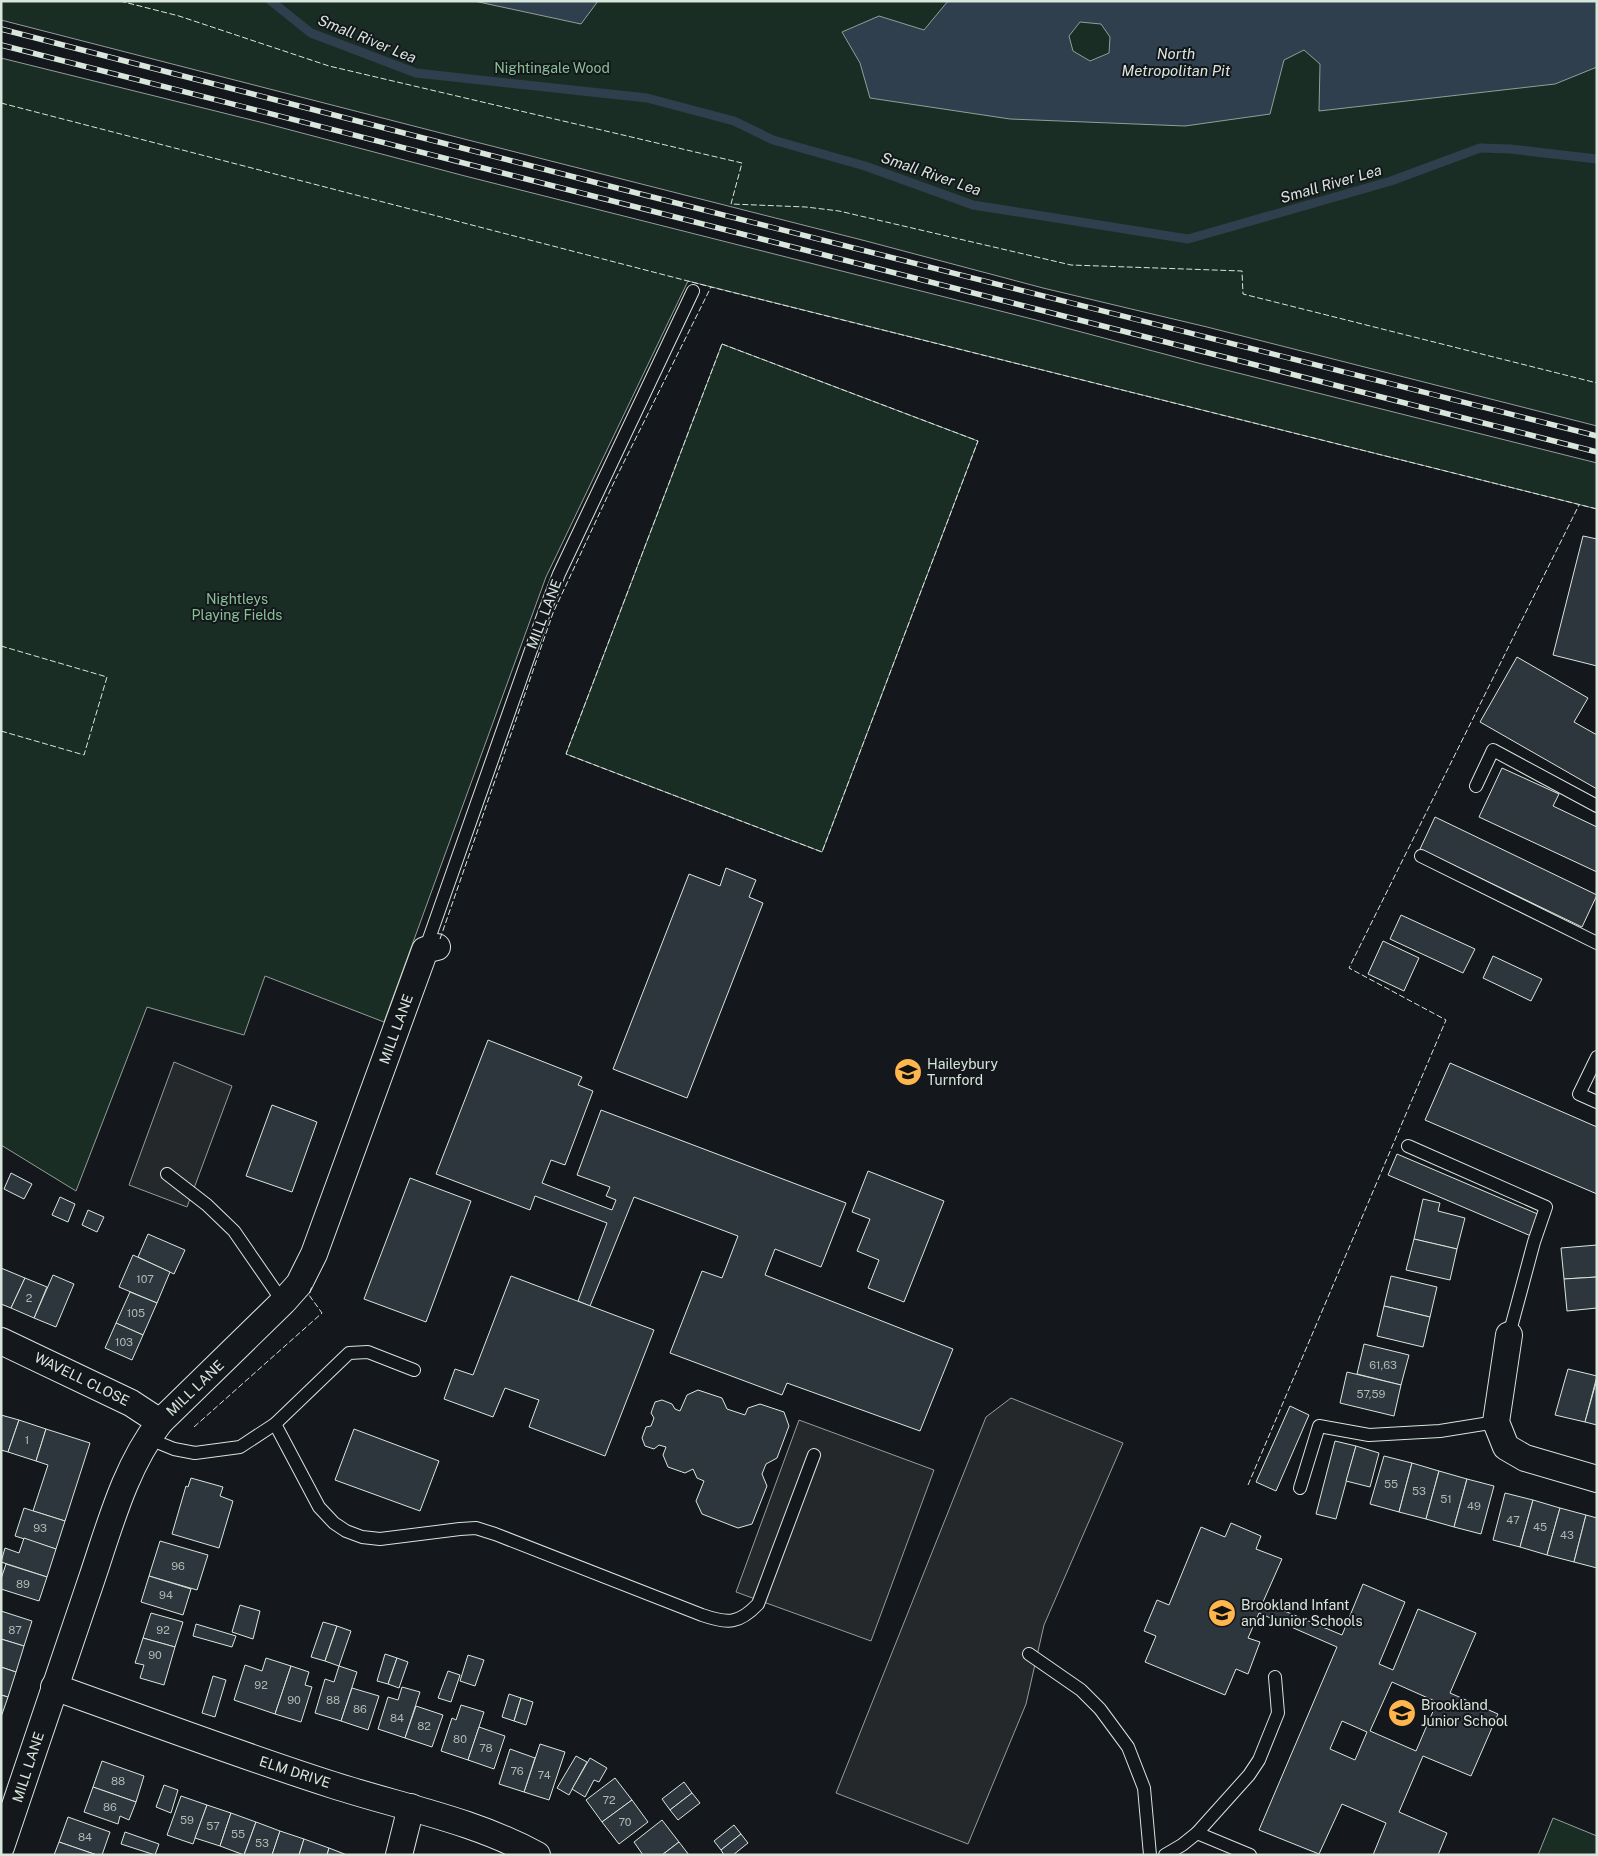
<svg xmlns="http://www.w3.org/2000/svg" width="1598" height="1856" viewBox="0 0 1598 1856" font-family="'Public Sans',sans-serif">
<rect width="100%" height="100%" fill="#14181c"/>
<g fill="#1a2d24" stroke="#939e99">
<path d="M1 1H1597V426L1207 327 1043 288 866 241 472 141 1 20Z"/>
<path d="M1 58 264 123 465 176 1036 320 1202 364 1597 463V509L688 281 546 577 384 1022 265 976 244 1035 147 1007 76 1191 1 1145Z"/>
<path d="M722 344 978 441 822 852 566 754Z"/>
<path d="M1553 1818 1597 1836V1855H1538Z"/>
</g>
<g fill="#24282b" stroke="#939e99">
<path d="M174 1062 232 1086 187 1207 129 1185Z"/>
<path d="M1011 1398 1123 1443 1044 1625 1026 1704 968 1844 836 1793 986 1417Z"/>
<path d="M799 1420 934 1470 871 1641 736 1592Z"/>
</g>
<g fill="#2f3f4d" stroke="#939e99" fill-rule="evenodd">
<path d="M474 1H598L581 24Z"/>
<path d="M948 1H1597V67L1555 84 1319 111 1320 64 1304 50 1284 60 1270 114 1185 126 1010 119 870 98 860 63 842 32 879 16 924 30ZM1080 22 1101 24 1110 37 1109 53 1090 61 1073 51 1069 36Z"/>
</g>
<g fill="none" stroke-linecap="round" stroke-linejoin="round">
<path stroke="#2f3f4d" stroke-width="9" d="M271 1 311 33 416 73 647 98 734 121 773 140 865 166 973 205 1188 239 1391 181 1480 148 1510 149 1597 159"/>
</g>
<g fill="#2c363c" stroke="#d8e6dc" fill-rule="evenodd">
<path d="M1583 536 1597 539V666L1553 655Z"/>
<path d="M1517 657 1588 698 1574 722 1597 735V789L1480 722Z"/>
<path d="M1502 768 1559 794 1553 806 1597 827V872L1479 817Z"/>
<path d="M1435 817 1597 895 1582 927 1420 849Z"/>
<path d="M726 868 756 880 749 897 763 903 687 1098 613 1069 689 874 720 886Z"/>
<path d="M1401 915 1475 949 1463 973 1390 939Z"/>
<path d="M1383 941 1419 958 1404 991 1368 974Z"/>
<path d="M1493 956 1542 979 1531 1001 1483 978Z"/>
<path d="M488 1040 582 1077 578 1085 593 1091 565 1165 551 1160 542 1183 612 1210 616 1200 606 1196 610 1187 577 1175 601 1110 846 1203 821 1267 775 1249 765 1275 953 1349 920 1431 787 1383 782 1395 670 1353 702 1271 722 1278 738 1236 634 1197 590 1306 578 1301 607 1223 535 1196 530 1210 436 1174Z"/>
<path d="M1450 1063 1597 1127V1194L1425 1120Z"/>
<path d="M272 1105 317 1122 292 1192 246 1176Z"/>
<path d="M1397 1154 1540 1215 1531 1236 1388 1175Z"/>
<path d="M868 1171 944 1201 904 1302 868 1288 879 1260 857 1251 870 1219 852 1212Z"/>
<path d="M11 1173 32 1184 24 1199 4 1189Z"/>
<path d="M410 1178 471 1201 426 1322 364 1299Z"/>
<path d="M60 1197 75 1204 68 1222 52 1215Z"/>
<path d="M1423 1199 1440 1203 1438 1211 1465 1218 1457 1249 1414 1239Z"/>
<path d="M88 1210 104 1217 97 1232 82 1225Z"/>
<path d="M148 1234 185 1250 174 1274 138 1257Z"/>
<path d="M1414 1239 1457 1249 1450 1280 1406 1270Z"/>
<path d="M1597 1245V1277L1564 1279 1561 1248Z"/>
<path d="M133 1255 170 1272 157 1303 119 1287Z"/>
<path d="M1 1268 25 1278 11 1308 1 1304Z"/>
<path d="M53 1275 74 1284 56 1327 34 1318Z"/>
<path d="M511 1276 654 1330 605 1456 529 1427 539 1400 505 1388 493 1417 444 1399 455 1369 473 1375Z"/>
<path d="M1391 1276 1437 1287 1430 1317 1384 1306Z"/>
<path d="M1597 1277V1308L1567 1311 1564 1279Z"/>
<path d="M25 1278 47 1287 34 1318 11 1308Z"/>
<path d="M130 1292 157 1303 143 1335 116 1323Z"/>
<path d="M1384 1306 1430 1317 1423 1347 1377 1336Z"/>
<path d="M116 1323 143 1335 132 1360 105 1348Z"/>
<path d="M1364 1344 1409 1355 1401 1385 1357 1374Z"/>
<path d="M1568 1369 1597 1376 1585 1422 1555 1415Z"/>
<path d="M1347 1372 1401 1385 1394 1416 1340 1403Z"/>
<path d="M1597 1379V1425L1585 1422Z"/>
<path d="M698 1390 722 1398 727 1409 745 1415 748 1408 760 1404 784 1412 789 1426 777 1458 766 1464 762 1474 767 1486 752 1524 738 1528 702 1514 696 1501 704 1481 697 1478 693 1469 685 1473 668 1467 663 1455 666 1447 659 1445 654 1449 645 1446 642 1438 646 1427 651 1426 654 1418 651 1413 655 1402 662 1400 672 1404 675 1409 680 1411 687 1395Z"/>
<path d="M1290 1406 1309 1415 1276 1491 1256 1482Z"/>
<path d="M1 1415 19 1420 8 1452 1 1450Z"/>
<path d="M19 1420 46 1429 36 1461 8 1452Z"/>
<path d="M46 1429 90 1443 65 1521 33 1511 48 1465 36 1461Z"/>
<path d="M354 1429 439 1461 420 1511 335 1480Z"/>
<path d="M1335 1441 1356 1446 1336 1519 1316 1514Z"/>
<path d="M1356 1446 1379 1453 1370 1487 1346 1481Z"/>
<path d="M1384 1456 1412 1463 1399 1512 1370 1504Z"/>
<path d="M1412 1463 1439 1471 1426 1519 1399 1512Z"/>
<path d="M1439 1471 1467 1479 1454 1527 1426 1519Z"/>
<path d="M191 1478 223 1487 220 1496 233 1501 219 1548 172 1534 186 1486 188 1487Z"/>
<path d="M1467 1479 1494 1486 1481 1534 1454 1527Z"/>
<path d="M1505 1493 1533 1500 1520 1547 1493 1540Z"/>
<path d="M1533 1500 1560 1508 1547 1555 1520 1547Z"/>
<path d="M24 1508 65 1521 56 1549 15 1536Z"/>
<path d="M1560 1508 1586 1515 1574 1562 1547 1555Z"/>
<path d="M1586 1515 1597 1518V1568L1574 1562Z"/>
<path d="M1231 1523 1261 1536 1256 1549 1282 1559 1263 1602 1342 1635 1363 1584 1405 1602 1379 1664 1393 1670 1418 1609 1476 1633 1450 1693 1498 1714 1471 1776 1423 1756 1399 1812 1447 1833 1438 1855H1373L1386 1823 1342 1804 1319 1854 1259 1830 1337 1647 1259 1613 1248 1638 1260 1642 1248 1674 1236 1669 1225 1695 1145 1662 1156 1636 1144 1631 1157 1600 1169 1605 1201 1527 1225 1537ZM1392 1682 1437 1702 1416 1751 1370 1731ZM1342 1721 1367 1732 1355 1760 1330 1749Z"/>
<path d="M24 1538 56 1549 47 1577 1 1562 5 1548 19 1553Z"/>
<path d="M160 1541 208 1555 197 1590 149 1576Z"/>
<path d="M6 1564 47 1577 39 1601 1 1589V1579Z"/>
<path d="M149 1576 191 1589 183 1615 141 1602Z"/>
<path d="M240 1605 260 1611 253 1639 232 1632Z"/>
<path d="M1 1611 32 1621 24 1646 1 1639Z"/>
<path d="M151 1613 183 1622 175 1647 143 1638Z"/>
<path d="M323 1622 337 1626 325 1661 311 1657Z"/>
<path d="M196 1624 236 1636 232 1647 193 1636Z"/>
<path d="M337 1626 351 1631 339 1666 325 1661Z"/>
<path d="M143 1638 175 1647 164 1685 140 1678 144 1665 135 1663Z"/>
<path d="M1 1639 24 1646 16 1672 1 1667Z"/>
<path d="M385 1654 397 1658 388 1684 377 1681Z"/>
<path d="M468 1655 484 1660 475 1686 460 1681Z"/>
<path d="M266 1658 291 1666 275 1714 234 1700 245 1665 262 1671Z"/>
<path d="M397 1658 408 1662 399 1688 388 1684Z"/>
<path d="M291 1666 309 1672 305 1685 312 1687 301 1722 275 1714Z"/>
<path d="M339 1666 357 1672 341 1721 315 1713 325 1679 334 1682Z"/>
<path d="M1 1667 16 1672 8 1697 1 1695Z"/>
<path d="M448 1671 460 1675 451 1702 438 1698Z"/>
<path d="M213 1676 226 1680 215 1717 202 1713Z"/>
<path d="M402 1687 420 1692 405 1738 378 1729 388 1697 398 1700Z"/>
<path d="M352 1688 379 1696 368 1730 341 1721Z"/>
<path d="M509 1694 521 1698 514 1721 502 1717Z"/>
<path d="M1 1695 8 1697 1 1717Z"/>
<path d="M521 1698 533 1702 526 1725 514 1721Z"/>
<path d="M461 1705 484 1712 468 1760 441 1751 452 1718 456 1720Z"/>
<path d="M416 1706 443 1715 432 1747 405 1738Z"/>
<path d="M479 1727 505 1736 494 1769 468 1760Z"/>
<path d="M540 1744 565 1752 549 1800 524 1792Z"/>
<path d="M510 1749 535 1758 524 1792 499 1784Z"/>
<path d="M576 1756 587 1762 569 1795 557 1788Z"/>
<path d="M590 1758 607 1768 599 1782 594 1780 585 1797 572 1789Z"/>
<path d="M102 1761 144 1776 136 1802 93 1787Z"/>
<path d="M615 1778 632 1800 602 1822 586 1800Z"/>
<path d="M684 1782 692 1793 670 1810 662 1799Z"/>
<path d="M164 1785 178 1790 171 1813 156 1807Z"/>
<path d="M93 1787 136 1802 129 1820 120 1816 118 1824 84 1812Z"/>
<path d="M692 1793 700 1803 678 1820 670 1810Z"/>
<path d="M181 1796 207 1805 193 1844 167 1835Z"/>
<path d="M632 1800 648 1822 619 1844 602 1822Z"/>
<path d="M207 1805 231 1813 220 1846 195 1838Z"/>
<path d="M231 1813 256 1822 244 1855 220 1846Z"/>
<path d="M68 1817 110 1832 102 1855H97L59 1842Z"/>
<path d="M662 1820 679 1842 662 1855H643L634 1842Z"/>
<path d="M256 1822 280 1831 272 1855H244Z"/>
<path d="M734 1825 741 1834 721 1850 714 1841Z"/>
<path d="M280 1831 304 1839 299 1855H272Z"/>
<path d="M125 1832 159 1844 155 1855 121 1844Z"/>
<path d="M741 1834 748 1843 733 1855H724L721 1850Z"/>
<path d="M304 1839 329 1848 327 1855H299Z"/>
<path d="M59 1842 97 1855H54Z"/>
<path d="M679 1842 689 1855H662Z"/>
<path d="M329 1848 347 1855H327Z"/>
</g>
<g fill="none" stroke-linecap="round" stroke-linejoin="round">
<g stroke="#d8e6dc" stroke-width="14">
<g id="service">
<path d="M1476 786 1493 750 1597 806"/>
<path d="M1421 856 1597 943"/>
<path d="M425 950 544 613 559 574 693 291"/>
<path d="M1597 1057 1579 1094 1597 1102"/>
<path d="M1408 1146 1546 1207 1534 1242 1509 1335"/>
<path d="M167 1174 207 1205 234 1231 283 1302"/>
<path d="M275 1424 319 1507 334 1523 346 1531 362 1537 380 1539 460 1529 476 1528 495 1534 702 1615C728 1624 739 1624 758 1604L814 1455"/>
<path d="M147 1438 174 1449 195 1453 240 1447 275 1424 349 1353 368 1352 414 1370"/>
<path d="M1300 1488 1319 1426 1369 1435 1440 1431 1496 1422"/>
<path d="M1029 1654 1081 1690 1100 1709 1128 1747 1144 1788 1150 1855"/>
<path d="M1197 1833 1250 1855"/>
<path d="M1165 1855 1182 1845 1197 1833 1249 1775 1259 1760 1278 1713 1275 1677"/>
</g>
</g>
<g stroke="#d8e6dc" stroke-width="28">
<g id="minor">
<path d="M1509 1335 1496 1422 1506 1447 1525 1458 1597 1479"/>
<path d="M1 1341 131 1403 160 1422"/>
<path d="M54 1687C147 1720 239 1755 333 1785 401 1807 473 1820 537 1855"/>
<path d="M1 1847C31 1757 61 1667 92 1578 110 1525 125 1467 160 1422L283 1302 299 1284 314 1254 425 950 437 947"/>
<path d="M399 1855 411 1807"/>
</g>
</g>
<use href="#service" stroke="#14181c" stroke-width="12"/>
<use href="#minor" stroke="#14181c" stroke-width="26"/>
<g stroke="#d8e6dc" stroke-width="5.5">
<g id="rail">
<path d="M1 29 609 186 1597 436"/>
<path d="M1 45 1597 452"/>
</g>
</g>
<use href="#rail" stroke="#14181c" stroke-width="4" stroke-dasharray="11" stroke-linecap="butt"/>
<g stroke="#d8e6dc" stroke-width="1" stroke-dasharray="6 2.5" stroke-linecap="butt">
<path d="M120 1 179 16 329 66 742 163 731 204 806 207 839 211 1071 265 1242 271 1243 294 1597 383"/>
<path d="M1 103 711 287 1597 509"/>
<path d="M722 344 978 441 822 852 566 754Z"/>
<path d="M1 646 107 677 84 755 1 731"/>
<path d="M440 939 553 613 616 478 711 287"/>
<path d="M194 1427 322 1313 309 1295 312 1286"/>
<path d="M1248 1485 1446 1020 1349 968 1579 505"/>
</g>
</g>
<defs>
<g id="school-disc" transform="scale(1.4375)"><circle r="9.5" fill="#ffb74d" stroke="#14181c"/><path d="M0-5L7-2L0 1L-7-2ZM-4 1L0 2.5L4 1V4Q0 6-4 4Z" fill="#111"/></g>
</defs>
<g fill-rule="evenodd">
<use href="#school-disc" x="908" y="1072"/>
<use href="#school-disc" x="1222" y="1613"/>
<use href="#school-disc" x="1402" y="1713"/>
</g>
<g text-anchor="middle" stroke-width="4" stroke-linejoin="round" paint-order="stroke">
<g font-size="11" fill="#adbab4">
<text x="145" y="1283">107</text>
<text x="29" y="1302">2</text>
<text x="136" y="1317">105</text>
<text x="124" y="1346">103</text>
<text x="1383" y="1369">61,63</text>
<text x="1371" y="1398">57,59</text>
<text x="27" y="1444">1</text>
<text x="1391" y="1488">55</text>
<text x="1419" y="1495">53</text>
<text x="1446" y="1503">51</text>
<text x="1474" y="1510">49</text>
<text x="1513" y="1524">47</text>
<text x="1540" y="1531">45</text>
<text x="40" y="1532">93</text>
<text x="1567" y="1539">43</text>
<text x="178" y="1570">96</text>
<text x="23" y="1588">89</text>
<text x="166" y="1599">94</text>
<text x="15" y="1634">87</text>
<text x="163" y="1634">92</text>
<text x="155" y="1659">90</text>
<text x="261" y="1689">92</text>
<text x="294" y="1704">90</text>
<text x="333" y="1704">88</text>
<text x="360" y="1713">86</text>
<text x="397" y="1722">84</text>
<text x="424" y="1730">82</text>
<text x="460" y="1743">80</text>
<text x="486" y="1752">78</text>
<text x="517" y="1775">76</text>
<text x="544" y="1779">74</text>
<text x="118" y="1785">88</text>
<text x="609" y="1804">72</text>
<text x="110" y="1811">86</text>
<text x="187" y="1824">59</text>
<text x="625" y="1826">70</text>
<text x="213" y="1830">57</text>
<text x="238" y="1838">55</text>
<text x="85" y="1841">84</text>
<text x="262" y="1847">53</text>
</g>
<g font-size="14" fill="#8ac095" stroke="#14181c">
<text x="552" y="73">Nightingale Wood</text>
<text x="237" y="604">Nightleys<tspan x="237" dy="16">Playing Fields</tspan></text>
</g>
<g font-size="14" fill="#d8e6dc" stroke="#14181c">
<text transform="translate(544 614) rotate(-69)" y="5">MILL LANE</text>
<text transform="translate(396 1029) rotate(-70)" y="5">MILL LANE</text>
<text transform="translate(82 1379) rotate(26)" y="5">WAVELL CLOSE</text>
<text transform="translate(195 1388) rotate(-44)" y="5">MILL LANE</text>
<text transform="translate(28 1767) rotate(-72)" y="5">MILL LANE</text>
<text transform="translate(295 1772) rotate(18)" y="5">ELM DRIVE</text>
</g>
<g font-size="14" fill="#d8e6dc" stroke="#14181c" text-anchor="start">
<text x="927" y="1069">Haileybury<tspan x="927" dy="16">Turnford</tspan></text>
<text x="1241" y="1610">Brookland Infant<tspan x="1241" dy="16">and Junior Schools</tspan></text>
<text x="1421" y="1710">Brookland<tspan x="1421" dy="16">Junior School</tspan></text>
</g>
<g font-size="15" font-style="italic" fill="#d8e6dc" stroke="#14181c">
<text transform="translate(367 39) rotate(22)" y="5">Small River Lea</text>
<text x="1176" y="59">North<tspan x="1176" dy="17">Metropolitan Pit</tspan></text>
<text transform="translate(931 174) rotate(19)" y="5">Small River Lea</text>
<text transform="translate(1331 184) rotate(-16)" y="5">Small River Lea</text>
</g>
</g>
<rect width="1598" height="1856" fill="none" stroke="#d8e6dc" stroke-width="5"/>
</svg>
